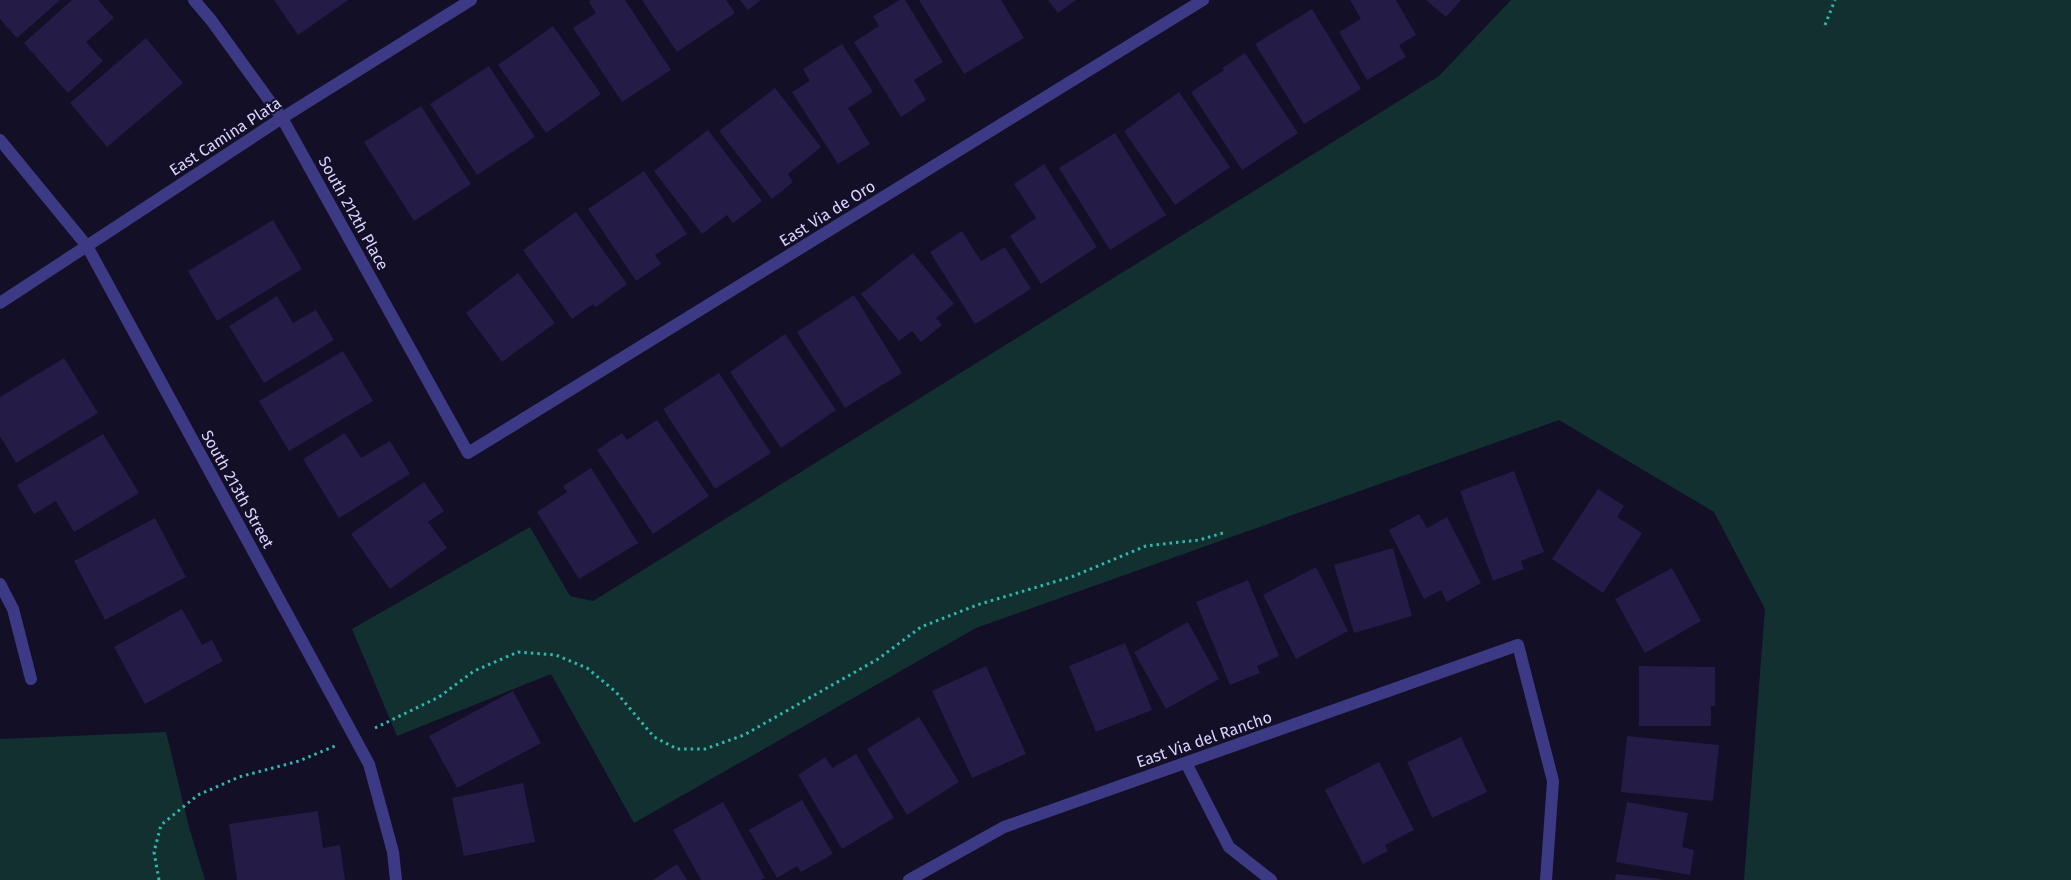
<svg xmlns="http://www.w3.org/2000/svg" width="2071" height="880" viewBox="0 0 2071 880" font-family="'Fira Sans',sans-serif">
<rect width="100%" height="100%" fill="#130f26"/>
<g fill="#12302f">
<path d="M1511 0H2071V880H1744L1765 609 1714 512 1559 420 976 628 634 823 551 674 397 736 352 629 530 527 570 596 593 601 1439 76Z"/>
<path d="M166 732 189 827 205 880H0V739Z"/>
</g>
<g fill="#241b47">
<path d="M0 0H60L17 38 0 19Z"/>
<path d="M72 0H98L114 18 86 42 103 61 68 93 24 43Z"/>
<path d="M274 0H348L298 35Z"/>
<path d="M591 0H625L671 70 622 102 573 28 596 13 589 2Z"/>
<path d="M642 0H726L735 13 677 52Z"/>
<path d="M740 0H761L748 10Z"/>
<path d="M900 0H905L943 62 914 80 926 100 901 117 854 42 879 26 873 16Z"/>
<path d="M919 0H1001L1024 38 964 74Z"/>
<path d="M1048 0H1076L1058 13Z"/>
<path d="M1350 0H1396L1416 35 1399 45 1406 57 1367 80 1339 32 1361 19Z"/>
<path d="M1426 0H1461L1446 17Z"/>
<path d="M1312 9 1361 89 1304 124 1255 44Z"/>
<path d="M553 26 601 94 546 133 498 65Z"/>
<path d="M146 38 183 83 107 147 70 103Z"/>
<path d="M842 44 873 92 848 108 870 144 838 164 792 92 810 81 803 69Z"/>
<path d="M1245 53 1298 133 1242 170 1191 92 1224 70 1222 68Z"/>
<path d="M489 66 535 137 477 175 430 104Z"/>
<path d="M775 88 821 147 788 174 793 182 772 199 719 131Z"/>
<path d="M1179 92 1230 167 1175 205 1124 131Z"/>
<path d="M421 106 471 184 414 221 364 142Z"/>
<path d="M708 130 762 201 733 223 727 215 702 234 654 171Z"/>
<path d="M1115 133 1166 215 1110 250 1059 168Z"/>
<path d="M1044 164 1097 247 1041 284 1010 236 1036 218 1014 184Z"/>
<path d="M644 171 687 234 655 255 661 264 636 281 588 209Z"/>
<path d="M576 212 627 284 596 307 593 304 572 319 523 250Z"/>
<path d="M273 220 302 269 217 321 188 271Z"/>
<path d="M962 231 981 261 1005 247 1031 289 975 324 930 252Z"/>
<path d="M913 253 954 304 936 318 942 325 921 342 912 331 899 341 861 294Z"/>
<path d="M518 273 555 323 502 362 466 313Z"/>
<path d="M854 295 902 373 845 408 797 332Z"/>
<path d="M277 296 293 323 316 310 334 340 264 383 229 326Z"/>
<path d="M785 334 836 410 781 448 730 372Z"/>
<path d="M343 351 373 401 289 451 259 401Z"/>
<path d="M64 358 98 413 16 463 0 436V397Z"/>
<path d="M719 373 771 453 715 489 663 409Z"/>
<path d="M657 420 709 496 653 534 597 450 622 433 627 440Z"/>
<path d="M345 433 361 458 390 441 410 474 339 518 303 459Z"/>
<path d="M103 434 139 493 74 532 56 501 34 514 17 485Z"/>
<path d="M591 468 638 543 579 579 537 512 567 492 563 486Z"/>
<path d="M1514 471 1544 552 1521 561 1524 569 1493 581 1460 491Z"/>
<path d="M424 482 444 511 428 522 447 548 390 589 351 534Z"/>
<path d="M1598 489 1624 506 1617 517 1642 533 1603 593 1552 559Z"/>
<path d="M1419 514 1427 528 1447 517 1481 583 1447 602 1441 590 1424 599 1389 530Z"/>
<path d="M155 518 186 577 105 620 74 561Z"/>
<path d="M1393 548 1412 616 1354 633 1334 565Z"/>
<path d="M1316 567 1348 631 1296 659 1263 595Z"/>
<path d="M1672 568 1701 621 1645 653 1615 599Z"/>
<path d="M1248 580 1279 656 1257 666 1260 673 1230 685 1196 602Z"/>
<path d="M182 609 202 645 212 640 223 661 145 704 114 647Z"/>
<path d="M1188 622 1219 679 1166 709 1134 652Z"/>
<path d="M1125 643 1152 710 1096 732 1069 666Z"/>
<path d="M986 666 1026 754 972 778 932 691Z"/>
<path d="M1639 666 1715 667V706H1711V726H1639Z"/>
<path d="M513 691 541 743 457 788 429 736Z"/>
<path d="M919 717 959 782 907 815 867 749Z"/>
<path d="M1627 736 1719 745 1713 801 1621 792Z"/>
<path d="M1461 737 1487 792 1432 818 1407 762Z"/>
<path d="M856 754 894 818 842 849 798 775 825 757 832 768Z"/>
<path d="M1379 762 1414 830 1385 845 1388 851 1363 864 1325 790Z"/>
<path d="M523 783 535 842 464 856 452 798Z"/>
<path d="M802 800 833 854 801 872 797 866 777 878 749 830Z"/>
<path d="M723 802 765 878 761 880H701L673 830Z"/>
<path d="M1627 802 1688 813 1682 847 1694 850 1690 875 1616 862Z"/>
<path d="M318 811 323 848 340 845 345 880H237L229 824Z"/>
<path d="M677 864 687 880H653Z"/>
<path d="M1616 874 1661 879V880H1615Z"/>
</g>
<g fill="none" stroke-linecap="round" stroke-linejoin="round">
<g stroke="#2fb8b0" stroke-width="3" stroke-dasharray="2.5 4" stroke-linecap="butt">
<path d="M1825 25 1835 0"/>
<path d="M375 728 439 697 474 671 518 652 556 655 587 668 616 692 654 737 677 749H705L744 735 878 659 921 627 977 605 1074 576 1146 546 1199 540 1223 533"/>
<path d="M159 880 154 852 161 825 198 795 239 777 299 761 335 746"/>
</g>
<g stroke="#3d3a85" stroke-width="12">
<path d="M194 0 211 20 282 118 468 453 1203 0"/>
<path d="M0 140 87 246 369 764 393 852 396 880"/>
<path d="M0 303 282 118 471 0"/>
<path d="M0 584 13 609 31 679"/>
<path d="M1186 763 1229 847 1271 880"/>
<path d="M909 880 1004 827 1518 645 1553 781 1546 880"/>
</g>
</g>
<g text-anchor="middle" stroke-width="4" stroke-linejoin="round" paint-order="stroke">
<g font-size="16" fill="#d9d4ff" stroke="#130f26">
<text transform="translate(225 136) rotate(-33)" y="6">East Camina Plata</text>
<text transform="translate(354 213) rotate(61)" y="6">South 212th Place</text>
<text transform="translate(827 213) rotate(-32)" y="6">East Via de Oro</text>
<text transform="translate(238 489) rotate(61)" y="6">South 213th Street</text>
<text transform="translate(1204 739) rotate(-19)" y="6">East Via del Rancho</text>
</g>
</g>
</svg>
